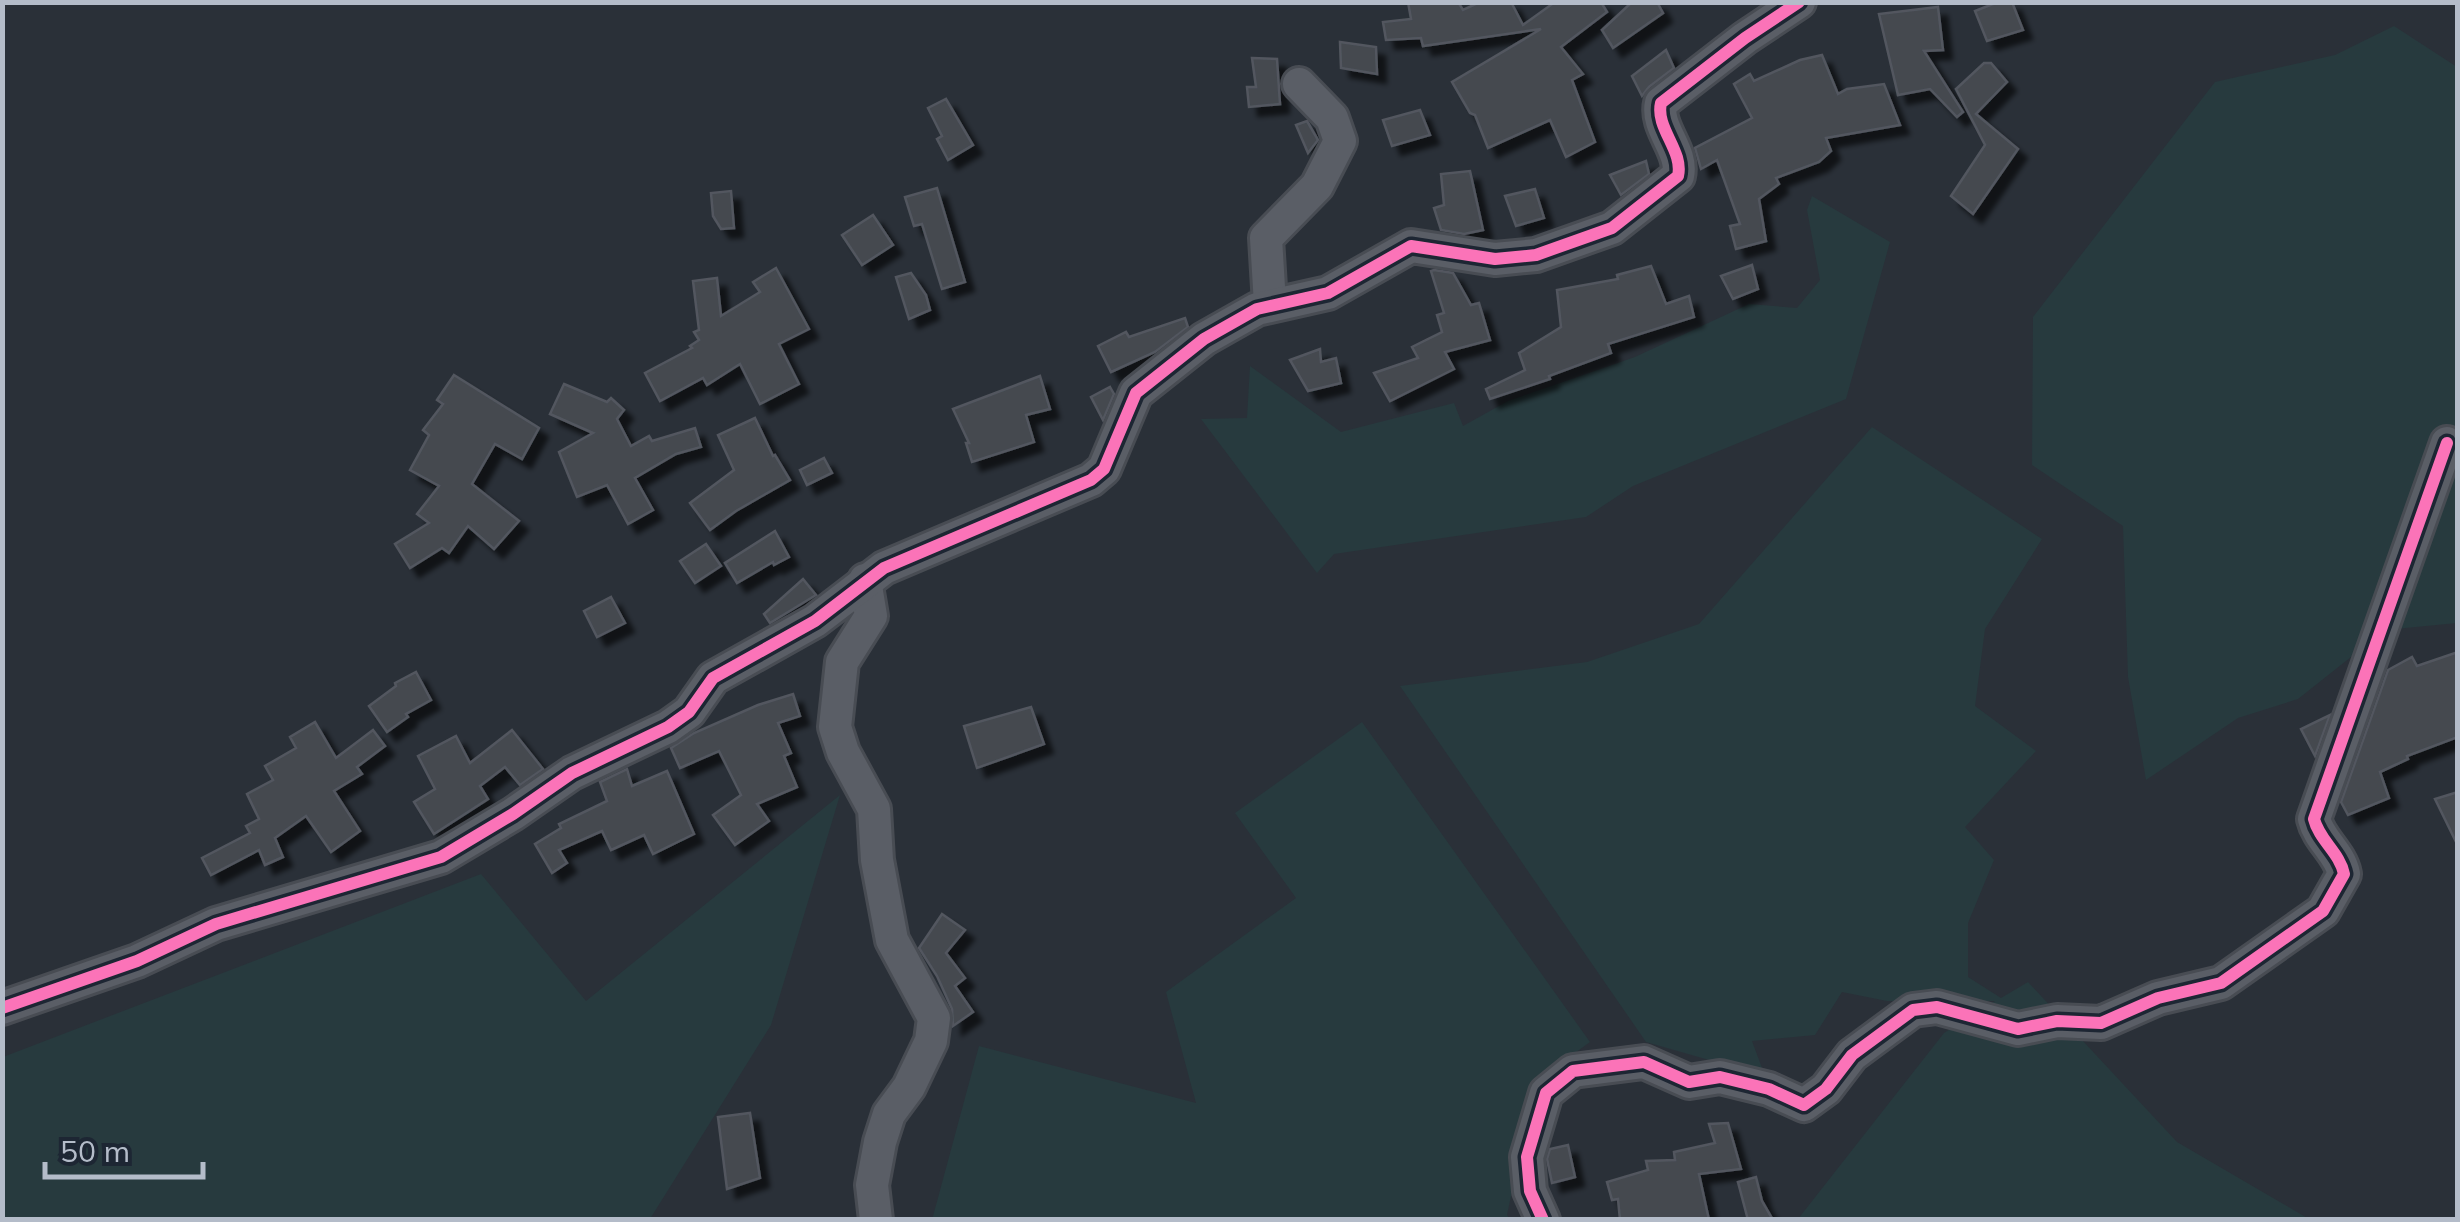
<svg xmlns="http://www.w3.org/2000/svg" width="2460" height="1222" viewBox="0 0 2460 1222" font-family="Mulish,sans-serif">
<defs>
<filter id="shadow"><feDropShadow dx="9" dy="9" stdDeviation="2.5" flood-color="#0009"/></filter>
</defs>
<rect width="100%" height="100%" fill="#2a3038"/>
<g fill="#273a3e">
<path d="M2394 26 2457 67V623L2385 630 2298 699 2238 718 2146 780 2128 677 2123 526 2032 465 2033 317 2215 82 2335 55Z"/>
<path d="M1812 196 1890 242 1846 399 1633 486 1586 517 1334 554 1317 573 1201 419 1247 418 1250 366 1341 432 1454 403 1463 426 1508 401 1635 357 1749 304 1797 308 1820 280 1807 210Z"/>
<path d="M1872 427 2042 539 1985 629 1975 706 2036 751 1965 827 1994 860 1968 923V977L2001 998 2028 982 2177 1142 2309 1219H1798L1944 1033 1995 1001H1887L1842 992 1815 1035 1752 1041 1765 1076 1646 1042 1400 686 1587 662 1699 624Z"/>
<path d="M1362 722 1590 1042 1535 1082 1507 1215 1510 1219 932 1220 979 1046 1196 1103 1166 992 1296 898 1235 813Z"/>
<path d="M840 795 771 1025 650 1219H3V1057L481 874 586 1001Z"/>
</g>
<g fill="#444950" stroke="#52575f" stroke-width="2.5" filter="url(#shadow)">
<path d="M1408 2H1458L1463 10 1480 2H1511L1523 25 1555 2H1601L1607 12 1561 47 1583 74 1572 80 1595 142 1566 157 1550 120 1488 148 1475 115 1470 113 1452 82 1541 29 1423 46 1421 38 1386 40 1383 22 1411 19Z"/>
<path d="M1632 2H1657L1663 13 1613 48 1602 30Z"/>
<path d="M1998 2H2012L2023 30 1987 41 1975 11Z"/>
<path d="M1938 7 1943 50 1924 51 1963 112 1957 117 1930 89 1898 95 1879 14Z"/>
<path d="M1340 42 1376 47 1377 74 1341 68Z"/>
<path d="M1666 50 1674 68 1649 87 1642 96 1632 76Z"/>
<path d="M1822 55 1838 94 1847 89 1884 84 1900 125 1826 138 1831 151 1819 162 1776 178 1779 184 1759 199 1766 241 1736 249 1730 226 1740 224 1717 160 1701 169 1695 148 1752 118 1734 84 1750 74 1754 81 1800 60Z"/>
<path d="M1252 58 1277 59 1280 104 1249 107 1247 87H1256Z"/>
<path d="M1984 63H1991L2007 82 1976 114 2018 149 1973 214 1951 196 1985 145 1956 89Z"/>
<path d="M946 99 973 145 948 160 937 139 942 136 928 108Z"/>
<path d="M1420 110 1430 135 1392 146 1383 120Z"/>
<path d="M1307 121 1318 140 1308 153 1296 125Z"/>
<path d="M1646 161 1649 174 1621 195 1610 175Z"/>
<path d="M1470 171 1483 230 1464 234 1441 230 1434 208 1444 205 1441 174Z"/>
<path d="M937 188 965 282 942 289 922 224 914 226 905 197Z"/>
<path d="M1535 189 1544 218 1516 226 1505 196Z"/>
<path d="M731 191 734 228 721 229 713 216 711 193Z"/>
<path d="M873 215 893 245 862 265 842 235Z"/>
<path d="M1752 265 1758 289 1733 299 1721 276Z"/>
<path d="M1651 266 1666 304 1689 296 1694 317 1608 344 1611 353 1549 376 1550 379 1490 399 1486 389 1525 370 1519 353 1561 327 1557 290 1618 279 1617 275Z"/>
<path d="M776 268 809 329 779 344 799 384 760 404 740 364 707 385 703 378 660 401 645 373 692 348 690 346 699 340 694 332 699 330 693 281 717 278 721 316 760 292 753 282Z"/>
<path d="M1434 270 1453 273 1471 305 1479 303 1490 340 1445 352 1454 369 1390 401 1374 373 1418 358 1412 347 1442 332 1437 315 1444 313 1431 271Z"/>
<path d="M911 273 926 295 930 310 909 319 896 277Z"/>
<path d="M1185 318 1188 327 1155 352 1111 372 1098 346 1126 332 1129 337Z"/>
<path d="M1320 349 1321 362 1336 358 1341 383 1308 391 1290 360Z"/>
<path d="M454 375 539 428 522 459 495 444 472 484 519 521 494 549 468 526 449 553 442 548 410 568 395 544 429 523 417 514 439 486 410 470 429 435 423 430 443 404 437 400Z"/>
<path d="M1040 376 1050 409 1026 415 1034 442 972 462 966 443H969L953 409Z"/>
<path d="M564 384 607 402 611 398 624 410 617 419 631 446 649 436 652 441 695 428 701 447 676 454 635 478 653 510 628 524 607 485 577 497 559 452 593 433 550 414Z"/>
<path d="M1110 387 1114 394 1103 420 1091 397Z"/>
<path d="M755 418 773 456 775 455 790 480 736 511 710 530 690 503 734 470 718 435Z"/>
<path d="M824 458 832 473 807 485 800 470Z"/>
<path d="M775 531 789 557 774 565 773 562 737 583 725 563Z"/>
<path d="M706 544 721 566 695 583 680 561Z"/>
<path d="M803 579 816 595 770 623 764 614Z"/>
<path d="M611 597 625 623 597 637 584 611Z"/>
<path d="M2458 652V737L2407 756 2408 759 2380 772 2389 798 2348 815 2341 802 2388 670 2412 657 2417 666Z"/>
<path d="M416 672 431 700 406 714 408 717 387 732 369 706 396 686 395 683Z"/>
<path d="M793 694 800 716 778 723 791 753 784 756 797 787 757 804 769 821 735 845 713 815 741 795 719 751 680 768 671 748 694 733 758 705Z"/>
<path d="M1031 707 1044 744 977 768 964 726Z"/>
<path d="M2330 715 2315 756 2301 729Z"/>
<path d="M315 722 336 758 373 730 385 746 357 767 362 774 334 791 360 831 331 852 306 816 275 838 283 857 265 865 259 850 211 875 202 858 250 833 246 826 259 819 247 794 273 780 265 766 296 748 290 737Z"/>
<path d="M512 730 543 769 520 785 505 767 480 786 488 799 434 834 414 802 435 789 418 756 456 736 470 763Z"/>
<path d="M627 769 632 786 667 771 694 834 653 854 644 835 611 850 602 831 559 850 567 863 552 873 535 844 561 828 559 824 607 801 600 782Z"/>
<path d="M2458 792V846L2435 799Z"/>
<path d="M942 914 965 930 946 953 965 978 955 986 973 1012 953 1026 952 1009 937 976 919 948Z"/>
<path d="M750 1113 760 1178 727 1189 718 1117Z"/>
<path d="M1728 1123 1741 1169 1699 1174 1709 1220H1620L1618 1199 1612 1200 1607 1182 1648 1170 1646 1161 1675 1160 1674 1152 1715 1143 1709 1124Z"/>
<path d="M1568 1145 1575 1177 1552 1183 1547 1159 1550 1149Z"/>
<path d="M1756 1177 1762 1201 1773 1220H1748L1738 1182Z"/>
</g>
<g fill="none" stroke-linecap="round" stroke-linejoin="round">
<g stroke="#484c53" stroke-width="38">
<g id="minor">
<path d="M1270 304 1266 238 1317 186 1340 141 1332 118 1299 84"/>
<path d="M865 580 871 616 842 662 835 727 843 752 874 809 877 860 892 940 934 1018 931 1041 909 1087 889 1114 880 1142 872 1185 876 1220"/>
<path d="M2 1008 137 961 216 924 441 857 513 814 572 773 668 727 689 712 713 678 815 621 884 568 1091 480 1104 469 1136 393 1204 339 1257 309 1328 293 1411 246 1495 259 1536 255 1612 228 1678 176C1684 151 1655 128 1661 103L1745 38 1799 2"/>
<path d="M1543 1220 1530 1191 1527 1157 1546 1093 1573 1071 1644 1062 1689 1082 1720 1077 1769 1089 1804 1105 1826 1089 1852 1055 1913 1010 1937 1007 2018 1029 2057 1021 2101 1023 2158 998 2221 983 2323 911 2344 874C2340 853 2319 840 2314 819L2447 443"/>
</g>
</g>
<use href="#minor" stroke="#5a5e66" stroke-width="32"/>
<g stroke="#1d2633" stroke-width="19">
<g id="cycleway">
<path d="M2 1008 137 961 216 924 441 857 513 814 572 773 668 727 689 712 713 678 815 621 884 568 1091 480 1104 469 1136 393 1204 339 1257 309 1328 293 1411 246 1495 259 1536 255 1612 228 1678 176C1684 151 1655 128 1661 103L1745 38 1799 2"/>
<path d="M1543 1220 1530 1191 1527 1157 1546 1093 1573 1071 1644 1062 1689 1082 1720 1077 1769 1089 1804 1105 1826 1089 1852 1055 1913 1010 1937 1007 2018 1029 2057 1021 2101 1023 2158 998 2221 983 2323 911 2344 874C2340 853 2319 840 2314 819L2447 443"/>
</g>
</g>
<use href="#cycleway" stroke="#fb73b8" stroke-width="12"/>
</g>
<rect width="2460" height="1222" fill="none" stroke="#b4bcc9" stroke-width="10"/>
<path d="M45 1162v15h158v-15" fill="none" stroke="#b4bcc9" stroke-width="5"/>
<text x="60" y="1162" font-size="30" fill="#b4bcc9" stroke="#1d2633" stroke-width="8" paint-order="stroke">50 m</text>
</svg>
